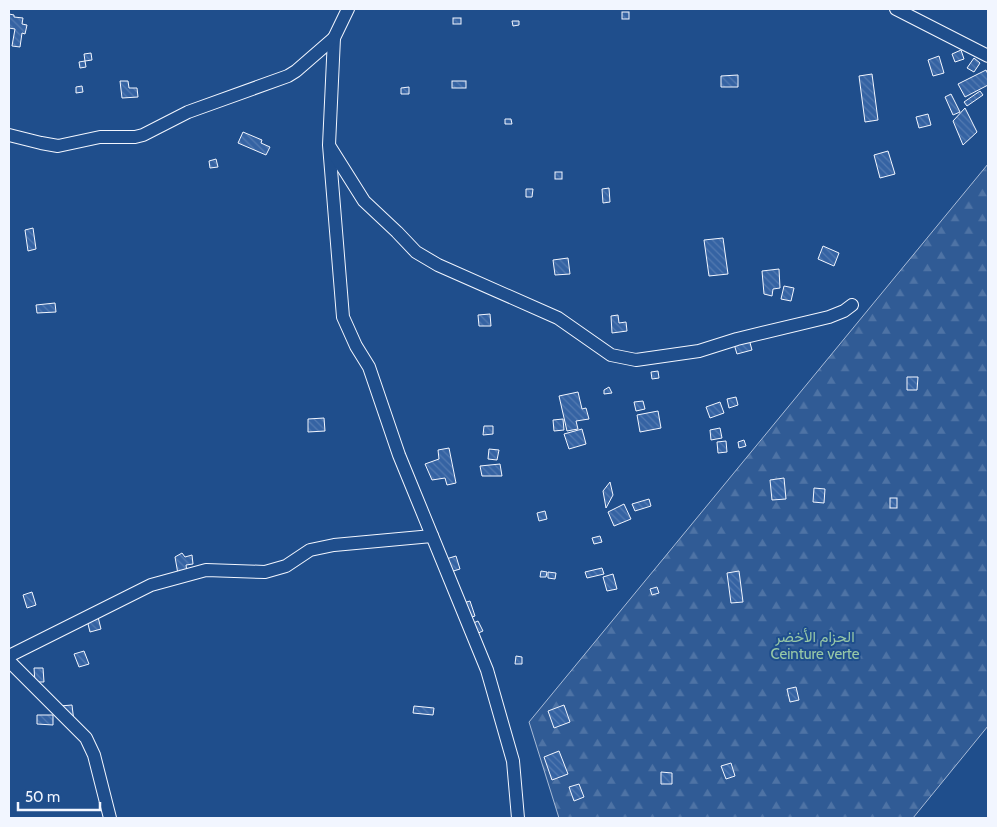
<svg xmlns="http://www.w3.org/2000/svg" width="997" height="827" viewBox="0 0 997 827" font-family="Cabin,Vazirmatn,sans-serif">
<defs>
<pattern id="forest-firs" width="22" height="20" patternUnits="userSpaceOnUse" patternTransform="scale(1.25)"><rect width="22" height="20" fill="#305b95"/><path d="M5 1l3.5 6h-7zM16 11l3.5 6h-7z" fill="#4e73a5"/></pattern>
<pattern id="building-back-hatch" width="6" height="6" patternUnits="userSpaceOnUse" patternTransform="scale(1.25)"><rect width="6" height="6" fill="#3563a3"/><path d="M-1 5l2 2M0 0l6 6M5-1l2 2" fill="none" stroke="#537ab1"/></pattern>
</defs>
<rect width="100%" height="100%" fill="#1f4e8c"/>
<path fill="url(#forest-firs)" stroke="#a8bbd7" d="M988 164V726L913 818H559L529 722Z"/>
<g fill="url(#building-back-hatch)" stroke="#f2f6ff">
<rect x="622" y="12" width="7" height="7"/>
<path d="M9 14 14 15V17L23 18 22 24 27 25 25 34 22 33 20 47 12 46 15 29 9 28Z"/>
<rect x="453" y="18" width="8" height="6"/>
<path d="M512 21H519V25L513 26Z"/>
<path d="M961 50 964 59 955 62 952 54Z"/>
<path d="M91 53 92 60 85 61 84 54Z"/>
<path d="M939 56 944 73 933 76 928 60Z"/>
<path d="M974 58 980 63 974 72 967 68Z"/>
<path d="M85 61 86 67 80 68 79 62Z"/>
<path d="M986 70 988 74V85L965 97 958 84Z"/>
<path d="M872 74 878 120 865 122 859 76Z"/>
<path d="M738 75V87H721V76Z"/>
<path d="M120 81H128L129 88H137L138 97 122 98Z"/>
<rect x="452" y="81" width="14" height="7"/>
<path d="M82 86 83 92 76 93V87Z"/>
<path d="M409 87V94H401V88Z"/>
<path d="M980 91 983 95 967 106 964 102Z"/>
<path d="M951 94 960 112 953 115 945 97Z"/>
<path d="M965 108 977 132 963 145 953 121Z"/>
<path d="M928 114 931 125 919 128 916 117Z"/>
<path d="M505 119H511L512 124H505Z"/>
<path d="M243 132 262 140 261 143 270 147 266 155 238 143Z"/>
<path d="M888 151 895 174 880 178 874 155Z"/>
<path d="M216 159 218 167 210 168 209 161Z"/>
<rect x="555" y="172" width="7" height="7"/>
<path d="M609 188 610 202 603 203 602 189Z"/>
<path d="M526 189H533L532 197H526Z"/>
<path d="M33 228 36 249 28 251 25 230Z"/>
<path d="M723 238 728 274 709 276 704 240Z"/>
<path d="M823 246 839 253 834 266 818 259Z"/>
<path d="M568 258 570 274 555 275 553 260Z"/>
<path d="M779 269 780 288 773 289 772 296 764 294 762 271Z"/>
<path d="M784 286 794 288 791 301 781 299Z"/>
<path d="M55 303 56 312 37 313 36 305Z"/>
<path d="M490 314 491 326H479L478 315Z"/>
<path d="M618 315 619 323 626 322 627 331 612 333 611 316Z"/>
<path d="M749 339 752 350 737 354 734 344Z"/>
<path d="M658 371 659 378 652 379 651 372Z"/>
<path d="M907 377H918L917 390H907Z"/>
<path d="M609 387 612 393 604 394V390Z"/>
<path d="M578 392 582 409 586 408 589 419 576 421 578 429 567 431 559 396Z"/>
<path d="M736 397 738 405 729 408 727 399Z"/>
<path d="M643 401 645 409 636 411 634 402Z"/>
<path d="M720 402 724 413 710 418 706 407Z"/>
<path d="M658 411 661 428 640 432 637 415Z"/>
<path d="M324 418 325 431 308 432V419Z"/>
<path d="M563 419 564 430 554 431 553 420Z"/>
<path d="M484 426H493V434L483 435Z"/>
<path d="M720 428 722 438 711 440 710 430Z"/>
<path d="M582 429 586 444 569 449 564 434Z"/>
<path d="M744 440 746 446 739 448 738 442Z"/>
<path d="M726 441 727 452 718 453 717 442Z"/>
<path d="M449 448 456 483 447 485 445 478 432 480 425 464 439 459 438 450Z"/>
<path d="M489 449 499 450 497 460 488 459Z"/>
<path d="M500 464 502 476H482L480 466Z"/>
<path d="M784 478 786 499 772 500 770 480Z"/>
<path d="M610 482 613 495 606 508 603 491Z"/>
<path d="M814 488 825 489 824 503 813 502Z"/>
<rect x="890" y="498" width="7" height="10"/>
<path d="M649 499 651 506 635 511 632 504Z"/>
<path d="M624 504 631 519 614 526 608 512Z"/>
<path d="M545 511 547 519 539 521 537 513Z"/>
<path d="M600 536 602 542 594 544 592 538Z"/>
<path d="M182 553 185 557 192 555 193 564 186 565 187 572 178 574 175 557Z"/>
<path d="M456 556 460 569 450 572 446 559Z"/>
<path d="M602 568 604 574 587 578 585 572Z"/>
<path d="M541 571 547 572 546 577H540Z"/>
<path d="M739 571 743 602 731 603 727 573Z"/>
<path d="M548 572 556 573 555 579 548 578Z"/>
<path d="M613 574 617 589 607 591 603 577Z"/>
<path d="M657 587 659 593 652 595 650 589Z"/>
<path d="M32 592 36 605 27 608 23 595Z"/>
<path d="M470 601 475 616 469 618 463 603Z"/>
<path d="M98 617 101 629 90 632 87 620Z"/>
<path d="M478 621 483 631 476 634 471 624Z"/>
<path d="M84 651 89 664 79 667 74 654Z"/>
<path d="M516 656 522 657V664H515Z"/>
<path d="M34 668H43L44 682H35Z"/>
<path d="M796 687 799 700 790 702 787 689Z"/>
<path d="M72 705 74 722 60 706Z"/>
<path d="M564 705 570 722 554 728 548 711Z"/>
<path d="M414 706 434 708 433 715 413 713Z"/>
<path d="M37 715H53V725L37 724Z"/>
<path d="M559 751 568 774 552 780 544 757Z"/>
<path d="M731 763 735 776 726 779 721 766Z"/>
<path d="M661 772 672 773V784H661Z"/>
<path d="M579 784 584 797 574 801 569 787Z"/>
</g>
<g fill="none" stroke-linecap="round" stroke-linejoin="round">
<g stroke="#f2f6ff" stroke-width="14">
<g id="minor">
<path d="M348 9 334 38 329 145 343 317 356 346 369 367 399 455 487 670 513 761 518 818"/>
<path d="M896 9 988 56"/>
<path d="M9 135 41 143 58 146 100 137H135L143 135 188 112 288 76 296 71 334 38"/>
<path d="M330 147 364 201 397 232 416 252 438 265 558 318 611 355 636 360 699 351 737 339 829 317 844 311 852 305"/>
<path d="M9 656 151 585 206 570 265 572 286 566 310 550 334 545 432 536"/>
<path d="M9 661 86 738 94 755 110 818"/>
</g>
</g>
<use href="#minor" stroke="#1f4e8c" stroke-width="12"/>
</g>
<g text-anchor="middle" stroke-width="4" stroke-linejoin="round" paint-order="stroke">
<g font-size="15" fill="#97c8a6" stroke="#1f4e8c">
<text x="815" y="642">الحزام الأخضر<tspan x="815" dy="17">Ceinture verte</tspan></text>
</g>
</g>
<rect width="997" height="827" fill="none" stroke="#f2f6ff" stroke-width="20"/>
<path d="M18 802v8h82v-8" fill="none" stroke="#f2f6ff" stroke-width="2.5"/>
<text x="25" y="802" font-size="15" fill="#f2f6ff" stroke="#1f4e8c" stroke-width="4" paint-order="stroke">50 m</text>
</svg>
